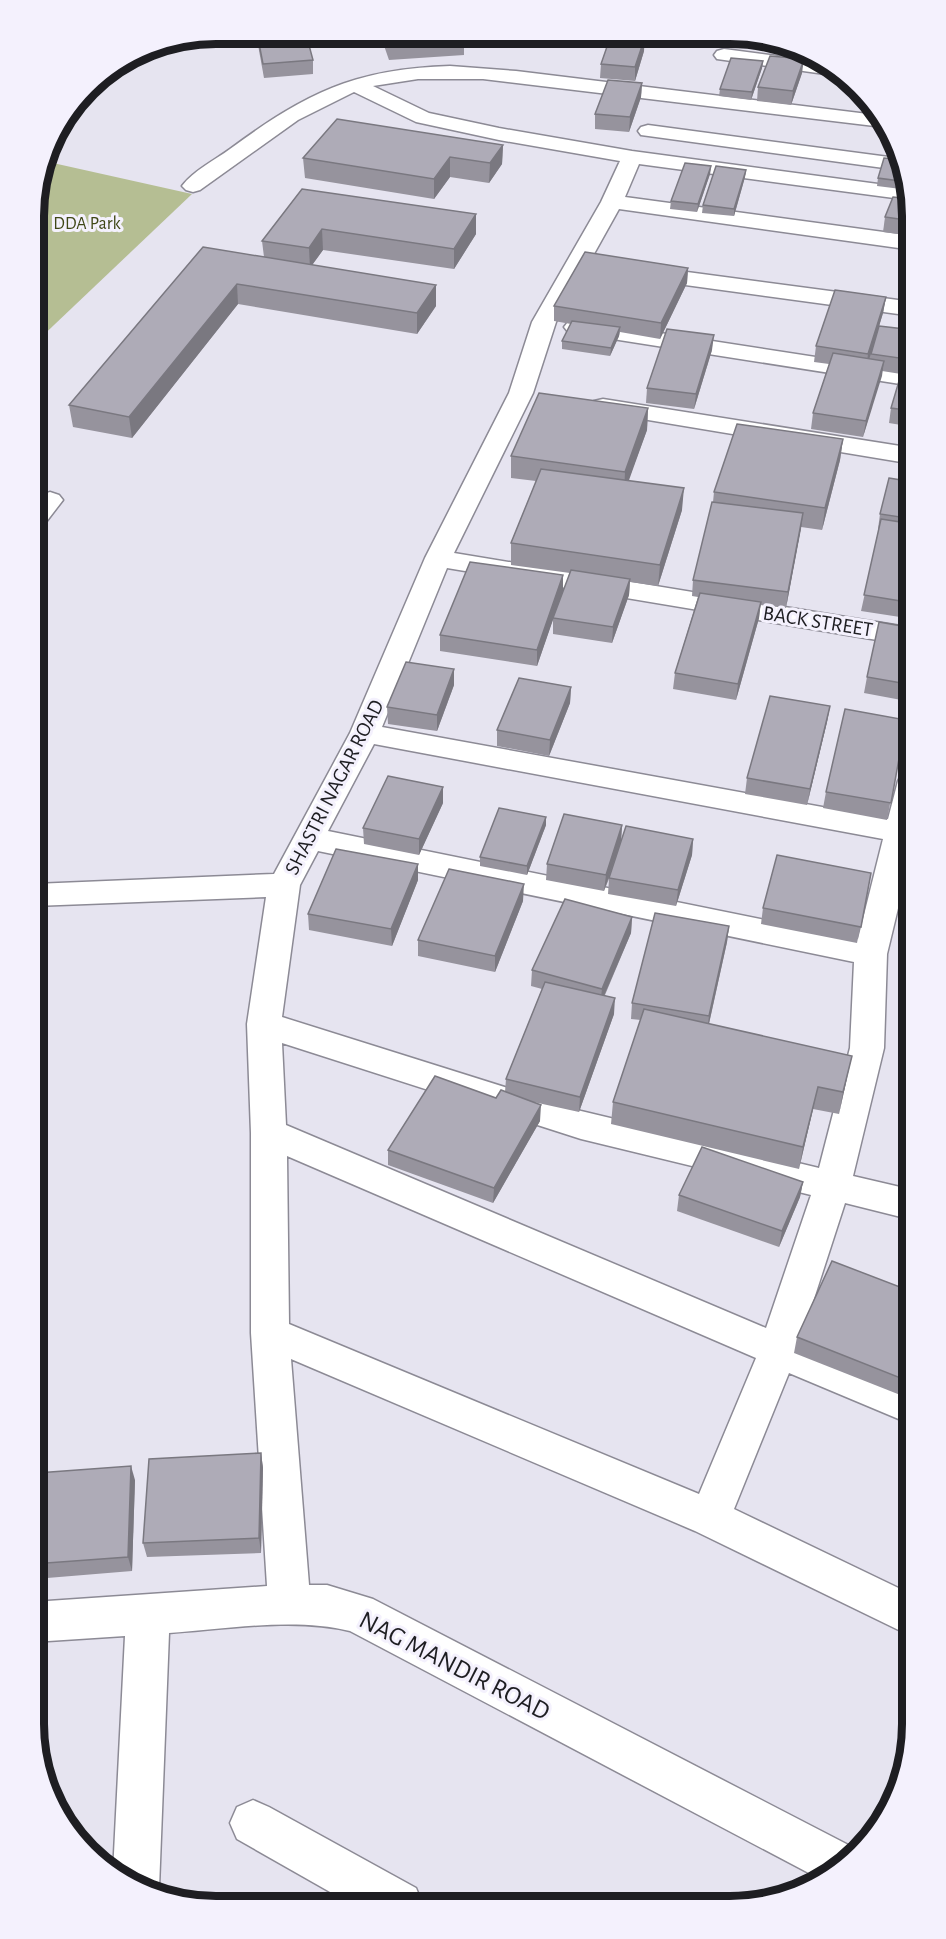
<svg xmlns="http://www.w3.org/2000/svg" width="946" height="1939" viewBox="0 0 946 1939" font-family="'Alegreya Sans',sans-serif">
<rect width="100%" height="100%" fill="#e6e4f0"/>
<path fill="#b5be93" d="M44 161 192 194 34 344 35 192Z"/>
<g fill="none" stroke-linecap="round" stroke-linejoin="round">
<g stroke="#8c8a95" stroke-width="3">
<g id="street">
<path d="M724 49 816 61 839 72 832 75 717 59 714 55 717 51Z"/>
<path d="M450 66 516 71 876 115 883 127 483 79H418L373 86 429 113 499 128 632 151 908 188 909 200 639 164 625 197 913 236V250L619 209 556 322 533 393 454 553 913 628V646L447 568 382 727 888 819 898 781 902 774 913 771V846L887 954 884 1048 853 1176 913 1190V1220L845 1203 800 1342 913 1390V1425L789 1373 734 1509 913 1595V1637L695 1531 291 1359 309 1585H327L373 1599 858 1850 832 1875 822 1880 350 1631C295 1617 226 1629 169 1633L159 1888 157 1894 135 1887 113 1873 125 1636 33 1642V1602L267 1586 251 1333V1133L247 1024 266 897 34 906V884L274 874 350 733 425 558 509 393 532 322 601 202 620 161 499 140 416 122 354 92 298 120 200 190 193 192 186 190 182 186C193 171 215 160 230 149 306 93 354 69 450 66ZM374 744 883 839 858 939 328 831ZM318 851 854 962 850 1048 819 1168 581 1111 282 1017 300 885ZM282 1043 581 1139 811 1195 766 1328 286 1125ZM287 1156 756 1358 699 1494 289 1324Z"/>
<path d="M648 125 904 159 906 171 641 135 638 131 641 127Z"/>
<path d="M642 266 913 302V316L634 278 631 273 634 268Z"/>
<path d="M576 320 913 372V386L568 332 564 327 568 322Z"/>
<path d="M603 399 913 448V464L594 411 591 406 594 401Z"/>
<path d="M50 492 59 495 63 500 43 526 34 528C34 511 31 497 50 492Z"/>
<path d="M253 1800 269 1807 416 1888 423 1905H353L237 1839 230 1823 237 1807Z"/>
</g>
</g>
<use href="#street" fill="#fff" fill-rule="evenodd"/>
</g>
<g fill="#96939d">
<path d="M257 33 313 60V74L264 78 258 45Z"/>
<path d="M380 34 461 35 464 41V55L389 60Z"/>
<path d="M602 35 641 36 644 51 635 81 600 78 601 64 608 44Z"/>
<path d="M763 61 762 68 751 100 719 96 720 89Z"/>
<path d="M802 73 791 105 757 101 758 87Z"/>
<path d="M642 83 641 97 629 132 595 129V114Z"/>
<path d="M503 145 502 164 489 183 450 177 434 199 305 178 303 158Z"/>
<path d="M904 160 909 190 877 186 878 178Z"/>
<path d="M711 166 710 174 697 212 670 209 671 201Z"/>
<path d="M746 170 745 177 734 216 702 213 703 205Z"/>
<path d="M302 189 476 234 454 269 323 250 312 265 436 306 417 334 238 304 132 438 73 427 69 405 264 257 262 241Z"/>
<path d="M913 215V236L883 232 885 217Z"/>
<path d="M688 268 687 283 660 339 620 332 619 336 610 356 562 349V341L571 324 554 321V306Z"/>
<path d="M886 297 883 313 879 326 913 330V427L889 423 891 408 901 374 882 371 863 437 811 429 813 413 829 364 814 362 816 346Z"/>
<path d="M712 350 694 409 646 403 647 388Z"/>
<path d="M648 408 647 430 628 481 682 510 658 586 630 582 629 595 612 643 553 634V619L537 666 440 651V635L563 575V591L570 573 511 565V543L536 481 511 478V456Z"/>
<path d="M843 439 840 460 822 530 801 527 786 608 760 605 759 618 736 700 673 689 675 673 698 597 692 596 693 580 713 502 714 492Z"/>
<path d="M913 482V619L861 611 879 530 878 529 880 514Z"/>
<path d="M913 628V698L912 702 864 693 867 677Z"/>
<path d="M454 669V685L437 731 388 724 387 707Z"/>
<path d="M571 687 570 703 549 756 497 746V730Z"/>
<path d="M830 706 827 722 807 805 745 794 747 778Z"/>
<path d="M906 720 887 820 823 808 826 792Z"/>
<path d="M443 803 419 855 364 844 363 828Z"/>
<path d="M546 817V825L527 875 480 866V857Z"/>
<path d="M622 825 621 841 693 839 692 855 676 906 608 894 609 879 604 891 546 880 547 864Z"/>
<path d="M871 873 857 943 761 924 763 908Z"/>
<path d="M418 880 392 946 309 930 308 914Z"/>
<path d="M523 901 495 972 418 956V940Z"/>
<path d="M632 917 631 933 605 995 614 1014 579 1112 529 1101 540 1121 493 1203 388 1165V1150L496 1098 505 1092 506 1079 542 989 531 986 532 970Z"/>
<path d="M729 926 727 942 709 1024 847 1078 839 1114 813 1109 799 1169 611 1124 613 1102 641 1020 631 1019 632 1003Z"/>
<path d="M803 1182 800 1197 779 1247 677 1211 679 1195Z"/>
<path d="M913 1292V1400L794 1353 797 1337Z"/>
<path d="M261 1453 263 1468 261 1553 147 1557 143 1543Z"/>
<path d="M135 1480 132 1571 35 1579 33 1573V1523Z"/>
</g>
<g fill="#7a7880">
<path d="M645 37 644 51 635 81V67Z"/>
<path d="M804 59 802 73 791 105 793 91Z"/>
<path d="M763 61 762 68 751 100 752 92Z"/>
<path d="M642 83 641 97 629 132 630 117Z"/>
<path d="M503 145 502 164 489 183 490 163Z"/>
<path d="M450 157V177L434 199V179Z"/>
<path d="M711 166 710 174 697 212 698 204Z"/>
<path d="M746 170 745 177 734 216V209Z"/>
<path d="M476 214V234L454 269V249Z"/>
<path d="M322 229 323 250 310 268 309 248Z"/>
<path d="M688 268 687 283 660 339 661 323Z"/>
<path d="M237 284 238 304 132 438 129 417Z"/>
<path d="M436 285V306L417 334V313Z"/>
<path d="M886 297 883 313 866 370 868 354Z"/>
<path d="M620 327 619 336 610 356 611 348Z"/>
<path d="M714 335 712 350 694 409 696 394Z"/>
<path d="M884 361 882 376 863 437 866 421Z"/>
<path d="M648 408 647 430 624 494 625 472Z"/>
<path d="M843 439 840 460 822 530 825 508Z"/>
<path d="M684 488 682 510 658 586 660 565Z"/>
<path d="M803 513 801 529 786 608 788 592Z"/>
<path d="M563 575V591L537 666V650Z"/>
<path d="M630 579 629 595 612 643 613 627Z"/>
<path d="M761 602 759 618 736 700 738 684Z"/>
<path d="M454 669V685L437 731V715Z"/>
<path d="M571 687 570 703 549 756 550 740Z"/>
<path d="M830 706 827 722 807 805 810 789Z"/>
<path d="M443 787V803L419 855V839Z"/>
<path d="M546 817V825L527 875V866Z"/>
<path d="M622 825 621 841 604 891 606 875Z"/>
<path d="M693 839 692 855 676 906 678 890Z"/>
<path d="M418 864V880L392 946 391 929Z"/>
<path d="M524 884 523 901 495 972V956Z"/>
<path d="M632 917 631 933 600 1005 602 989Z"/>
<path d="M729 926 727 942 707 1032 709 1016Z"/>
<path d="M615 998 614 1014 579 1112 580 1097Z"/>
<path d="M852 1056 847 1078 839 1114 843 1092Z"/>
<path d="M818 1087 813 1109 799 1169 803 1147Z"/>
<path d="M541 1105 540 1121 493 1203 494 1188Z"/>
<path d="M803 1182 800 1197 779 1247 782 1231Z"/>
<path d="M261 1453 263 1468 261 1553 259 1538Z"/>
<path d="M131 1466 135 1480 132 1571 128 1557Z"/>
</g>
<g fill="#aeabb7" stroke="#7a7880" stroke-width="1.5">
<path d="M257 33 306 34 313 60 263 64Z"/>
<path d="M384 34 461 35 464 41 388 46Z"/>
<path d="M611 35 645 37 635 67 601 64Z"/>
<path d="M770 56 804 59 793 91 758 87Z"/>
<path d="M731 58 763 61 752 92 720 89Z"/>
<path d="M608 80 642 83 630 117 595 114Z"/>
<path d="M337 119 503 145 490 163 450 157 434 179 303 158Z"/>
<path d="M884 158 904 160 908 182 878 178Z"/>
<path d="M685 163 711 166 698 204 671 201Z"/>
<path d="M716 166 746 170 734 209 703 205Z"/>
<path d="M302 189 476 214 454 249 322 229 309 248 262 241Z"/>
<path d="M893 197 910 199 913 221 885 217Z"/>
<path d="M203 247 436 285 417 313 237 284 129 417 69 405Z"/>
<path d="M585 252 688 268 661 323 554 306Z"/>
<path d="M835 290 886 297 868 354 816 346Z"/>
<path d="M572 321 620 327 611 348 562 341Z"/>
<path d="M879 326 913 330V360L871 354Z"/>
<path d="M667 329 714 335 696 394 647 388Z"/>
<path d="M833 353 884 361 866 421 813 413Z"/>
<path d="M904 364 913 365V411L891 408Z"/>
<path d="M539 393 648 408 625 472 511 456Z"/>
<path d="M737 424 843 439 825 508 714 492Z"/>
<path d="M541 469 684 488 660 565 511 543Z"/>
<path d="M889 478 913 482V519L880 514Z"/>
<path d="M712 502 803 513 788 592 693 580Z"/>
<path d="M881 519 913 524V603L864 595Z"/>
<path d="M470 562 563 575 537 650 440 635Z"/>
<path d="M571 570 630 579 613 627 553 618Z"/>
<path d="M700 593 761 602 738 684 675 673Z"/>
<path d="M879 622 913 628V685L867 677Z"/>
<path d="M406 662 454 669 437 715 387 707Z"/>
<path d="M519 678 571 687 550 740 497 730Z"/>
<path d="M770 696 830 706 810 789 747 778Z"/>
<path d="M845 709 906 720 891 803 826 792Z"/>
<path d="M388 776 443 787 419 839 363 828Z"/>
<path d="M499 808 546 817 527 866 480 857Z"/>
<path d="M564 814 622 825 606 875 547 864Z"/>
<path d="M626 826 693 839 678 890 609 878Z"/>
<path d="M336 849 418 864 391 929 308 914Z"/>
<path d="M777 855 871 873 861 927 763 908Z"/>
<path d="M449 869 524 884 495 956 418 940Z"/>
<path d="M565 899 632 917 602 989 532 970Z"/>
<path d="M655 913 729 926 709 1016 632 1003Z"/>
<path d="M545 982 615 998 580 1097 506 1079Z"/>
<path d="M644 1009 852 1056 843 1092 818 1087 803 1147 613 1102Z"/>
<path d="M435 1076 496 1098 501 1090 541 1105 494 1188 388 1150Z"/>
<path d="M702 1147 803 1182 782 1231 679 1195Z"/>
<path d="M832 1261 913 1292V1383L797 1337Z"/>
<path d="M261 1453 259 1538 143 1543 149 1459Z"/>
<path d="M131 1466 128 1557 33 1564V1523L37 1473Z"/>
</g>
<g text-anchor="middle" stroke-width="6" stroke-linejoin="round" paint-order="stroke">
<g font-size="18" fill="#3f4716" stroke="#f4f1fd">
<text x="87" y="229">DDA Park</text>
</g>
<g font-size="21" fill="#1e1e22" stroke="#f4f1fd">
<text transform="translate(818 621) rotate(9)" y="7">BACK STREET</text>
<text transform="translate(334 787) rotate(-63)" y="7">SHASTRI NAGAR ROAD</text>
</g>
<g font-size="26" fill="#1e1e22" stroke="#f4f1fd">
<text transform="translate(455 1665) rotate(27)" y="9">NAG MANDIR ROAD</text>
</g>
</g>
<path d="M0 0H946V1939H0ZM216 44H730A172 172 0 0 1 902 216V1724A172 172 0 0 1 730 1896H216A172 172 0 0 1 44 1724V216A172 172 0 0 1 216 44Z" fill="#f4f1fd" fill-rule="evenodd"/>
<path fill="none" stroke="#1e1e22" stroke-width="8" d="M216 44H730A172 172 0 0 1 902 216V1724A172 172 0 0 1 730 1896H216A172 172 0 0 1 44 1724V216A172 172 0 0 1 216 44Z"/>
</svg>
